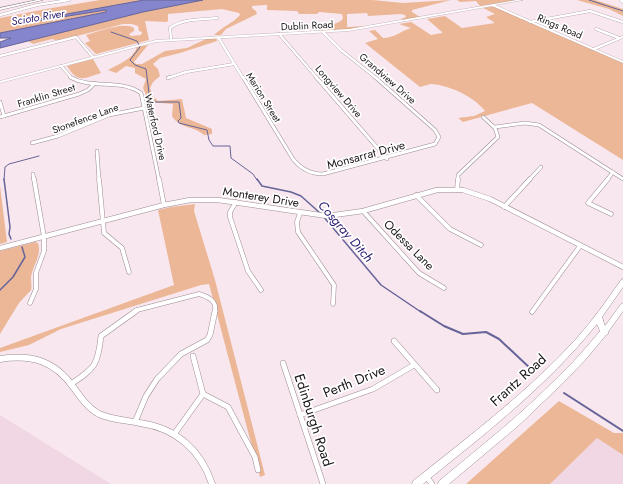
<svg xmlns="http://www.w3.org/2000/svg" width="623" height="484" viewBox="0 0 623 484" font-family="Jost,sans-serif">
<rect width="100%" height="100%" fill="#f9e7ef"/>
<g fill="#f1d7e3">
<path d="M0 415 111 484H0Z"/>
<path d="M597 438 623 455V484H550Z"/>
</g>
<g fill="#ecb796">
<path d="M100 0H144L17 23 19 24 106 10V12L0 33V18L46 9Z"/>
<path d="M203 0H372L403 3 451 0 412 10V12L420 17 403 20 401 19 406 17 405 15 401 14 368 16 367 13 347 14V27L368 26 351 29 318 31 341 21 343 18 342 14 319 12 317 14H299L297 11 267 10V5L252 6V8L256 11 257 14 226 29 221 35H214C222 27 233 23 240 15L239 13 222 9 168 14V21L166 22 145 21 149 40 96 54 85 43 90 41 86 35C97 32 125 21 134 28V31L129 34 131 36 141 35 142 32 139 31 138 26 132 24H123L58 41 52 39 33 44 28 41 143 12Z"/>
<path d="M457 0H518L480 6 476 1 460 2Z"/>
<path d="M577 0H595L623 9V16L609 9Z"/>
<path d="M489 7H495L623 63V160L532 103 463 122 458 118 474 116 485 111C473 96 451 86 432 84 429 84 424 86 420 87L365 43 378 39 369 31 375 30 383 38C394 38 401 31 411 28L399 24 411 22 431 35 442 33V32L427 19 445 16 462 28 495 23 486 17 495 14 483 8Z"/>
<path d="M208 38H216L217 41 180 53 160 58 153 64 158 69 160 76 153 82 150 88 153 96 158 101 182 99 186 118 212 129V134L204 135C193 125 181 130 172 116L173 104 149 102 143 88 146 79 135 73V68L126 66 116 73 108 70C119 64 133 59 137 47L148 45 134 62 136 64H142L165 51 187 48Z"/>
<path d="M93 59 101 73C84 78 78 84 67 66Z"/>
<path d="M0 186 7 242 0 244Z"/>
<path d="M195 204 194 211 215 280 265 475 260 477 209 284 201 285 61 329 29 345 0 352V348L174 285 158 210 171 207Z"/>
<path d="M35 242 38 243C42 255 33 265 31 277 31 282 32 286 31 290L19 303 0 334V251Z"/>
<path d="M559 401 614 433H623V455L597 438 550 484H466Z"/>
</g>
<path fill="#8585ce" stroke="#666498" d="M144 0H203L143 12 0 48V42L11 38H0V33L106 12V10L18 24 17 23Z"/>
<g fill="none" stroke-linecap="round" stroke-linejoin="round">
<g stroke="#666498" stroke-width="1">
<path d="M589 0 623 11"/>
<path d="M111 32 137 41 140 47 130 60 135 65 146 69 149 93 155 102H179L181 118 178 121 179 123 207 130 209 140 213 146H230L231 158 253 174 257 180"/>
<path d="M4 180 5 167 9 164 39 156"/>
</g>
<g stroke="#666498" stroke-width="1.5">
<path d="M4 179 10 227 9 234 11 239"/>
<path d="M257 179 262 186 291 192 301 196 320 213"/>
<path d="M323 216 381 285 421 312"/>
<path d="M0 290 13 277 25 257 22 247"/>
</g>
<g stroke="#666498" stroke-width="2">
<path d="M420 311 444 326 463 334 486 332 499 339 531 369"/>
<path d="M564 393 623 431"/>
</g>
<g stroke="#9b8b93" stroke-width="3">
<g id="minor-far3">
<path d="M621 0 623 2"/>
<path d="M0 15 37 5 69 0"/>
<path d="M530 22 590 11 623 22"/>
<path d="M596 29 619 38"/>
<path d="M323 32 341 50 376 78"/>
<path d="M279 34 317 78"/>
<path d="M218 37 243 78"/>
<path d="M171 39 170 28C183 18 201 20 217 18"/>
<path d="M594 49 623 37"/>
<path d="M0 56 76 37 93 57"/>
<path d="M61 66 72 78"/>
<path d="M168 78 186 72 234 64"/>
</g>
</g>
<g stroke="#9b8b93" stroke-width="4">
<g id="minor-far2">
<path d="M70 77C93 90 119 78 141 93L159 180"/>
<path d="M243 77 293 159C301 169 310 174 323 174L435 144 439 137 435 130 375 77"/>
<path d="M316 77 387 159"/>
<path d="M168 78 170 77"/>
<path d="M0 102 4 116"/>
<path d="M0 117 79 94 88 90 95 83"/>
<path d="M495 127 525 123 539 125 623 179"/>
<path d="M32 143 58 136 109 115 144 108"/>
<path d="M97 151 99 180"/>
<path d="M33 174 34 180"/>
<path d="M458 180V175L498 137 495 128 483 117"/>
<path d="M529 180 541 167"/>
<path d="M607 180 613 172"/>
</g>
</g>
<g stroke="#9b8b93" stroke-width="5">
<g id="minor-far1">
<path d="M99 179 104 233 122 248 129 272"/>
<path d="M159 179 164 205"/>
<path d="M608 179 588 203 611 214"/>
<path d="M457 190 458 179"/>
<path d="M416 195 450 229 481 245"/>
<path d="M236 202 230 212V217L248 271 261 290"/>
<path d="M504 207 530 179"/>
<path d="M363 211 419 273 444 288"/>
<path d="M300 213 297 222 298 232 334 285 333 304"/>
<path d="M30 303 36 289V273L44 251V237L34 179"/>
<path d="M134 312 137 310 199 294C209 297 217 301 215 312"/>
<path d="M532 312 580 246"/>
</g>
</g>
<g stroke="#9b8b93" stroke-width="6">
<g id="minor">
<path d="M394 341 437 390"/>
<path d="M193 356 203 394 228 407 255 457 258 470"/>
<path d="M283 363 323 484"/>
<path d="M71 384C95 368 98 365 101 336L136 311"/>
<path d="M300 415 373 389 414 365"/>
<path d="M135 422 146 396 157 379 181 354 207 340 210 335 215 311"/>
<path d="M175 433 203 394"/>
<path d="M426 476 432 484"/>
</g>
</g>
<g stroke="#9b8b93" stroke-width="5.5">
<path id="tertiary-far1" d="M0 248 164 205 190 200H218L327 216 363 211 437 190H463L490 199 623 267"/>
</g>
<g stroke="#9b8b93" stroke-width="7">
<path id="tertiary" d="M0 359C32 354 55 361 74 388 81 398 88 408 99 414 112 420 127 420 140 423 176 428 201 450 212 484"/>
</g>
<g stroke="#9b8b93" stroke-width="0.5">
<path id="secondary" d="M517 0H523L495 5 623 61V63L492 6 349 31 156 42 0 83V81L156 40 349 29Z"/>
</g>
<g stroke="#9b8b93" stroke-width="1">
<g id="primary">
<path d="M37 0H43L0 10V8Z"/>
<path d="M623 279V287L602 317 605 326 621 304 623 303V311L608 332V334L606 335 586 359 564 382 518 426 449 484H438L439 481C480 447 522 414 559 376 574 362 587 347 600 331L597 324C547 386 485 434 423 484H412L413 481C469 436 528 392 576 339 593 320 607 300 621 280Z"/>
</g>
</g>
<use href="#minor-far3" stroke="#fff" stroke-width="2.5"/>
<use href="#minor-far2" stroke="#fff" stroke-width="3"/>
<use href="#minor-far1" stroke="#fff" stroke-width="4"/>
<use href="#minor" stroke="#fff" stroke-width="5"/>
<use href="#tertiary-far1" stroke="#fff" stroke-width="4.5"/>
<use href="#tertiary" stroke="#fff" stroke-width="6"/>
<use href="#secondary" fill="#fff" fill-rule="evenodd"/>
<use href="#primary" fill="#fff" fill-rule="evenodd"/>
</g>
<g text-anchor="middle" stroke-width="3.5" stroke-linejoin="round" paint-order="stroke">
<g font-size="10" fill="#1c1619" stroke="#fff">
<text transform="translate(307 25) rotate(-3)" y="4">Dublin Road</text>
<text transform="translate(560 26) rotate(23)" y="4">Rings Road</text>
<text transform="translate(388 78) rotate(41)" y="4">Grandview Drive</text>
<text transform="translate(339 91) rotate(49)" y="4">Longview Drive</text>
<text transform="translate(46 95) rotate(-17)" y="4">Franklin Street</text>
<text transform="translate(264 97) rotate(58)" y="4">Marion Street</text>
<text transform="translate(85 118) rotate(-20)" y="4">Stonefence Lane</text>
<text transform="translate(156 127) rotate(77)" y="4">Waterford Drive</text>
</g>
<g font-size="11" font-style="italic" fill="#2a1a70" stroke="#fff">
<text transform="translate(38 17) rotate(-9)" y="4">Scioto River</text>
</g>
<g font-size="12" fill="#1c1619" stroke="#fff">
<text transform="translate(366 155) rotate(-15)" y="4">Monsarrat Drive</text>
<text transform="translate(261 197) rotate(9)" y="4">Monterey Drive</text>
<text transform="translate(409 245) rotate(45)" y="4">Odessa Lane</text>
</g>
<g font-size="13" font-style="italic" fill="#2a1a70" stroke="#fff">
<text transform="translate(346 231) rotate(49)" y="5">Cosgray Ditch</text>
</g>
<g font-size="14" fill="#1c1619" stroke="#fff">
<text transform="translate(518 380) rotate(-42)" y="5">Frantz Road</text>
<text transform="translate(354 381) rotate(-22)" y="5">Perth Drive</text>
<text transform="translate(314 420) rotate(72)" y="5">Edinburgh Road</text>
</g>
</g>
</svg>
